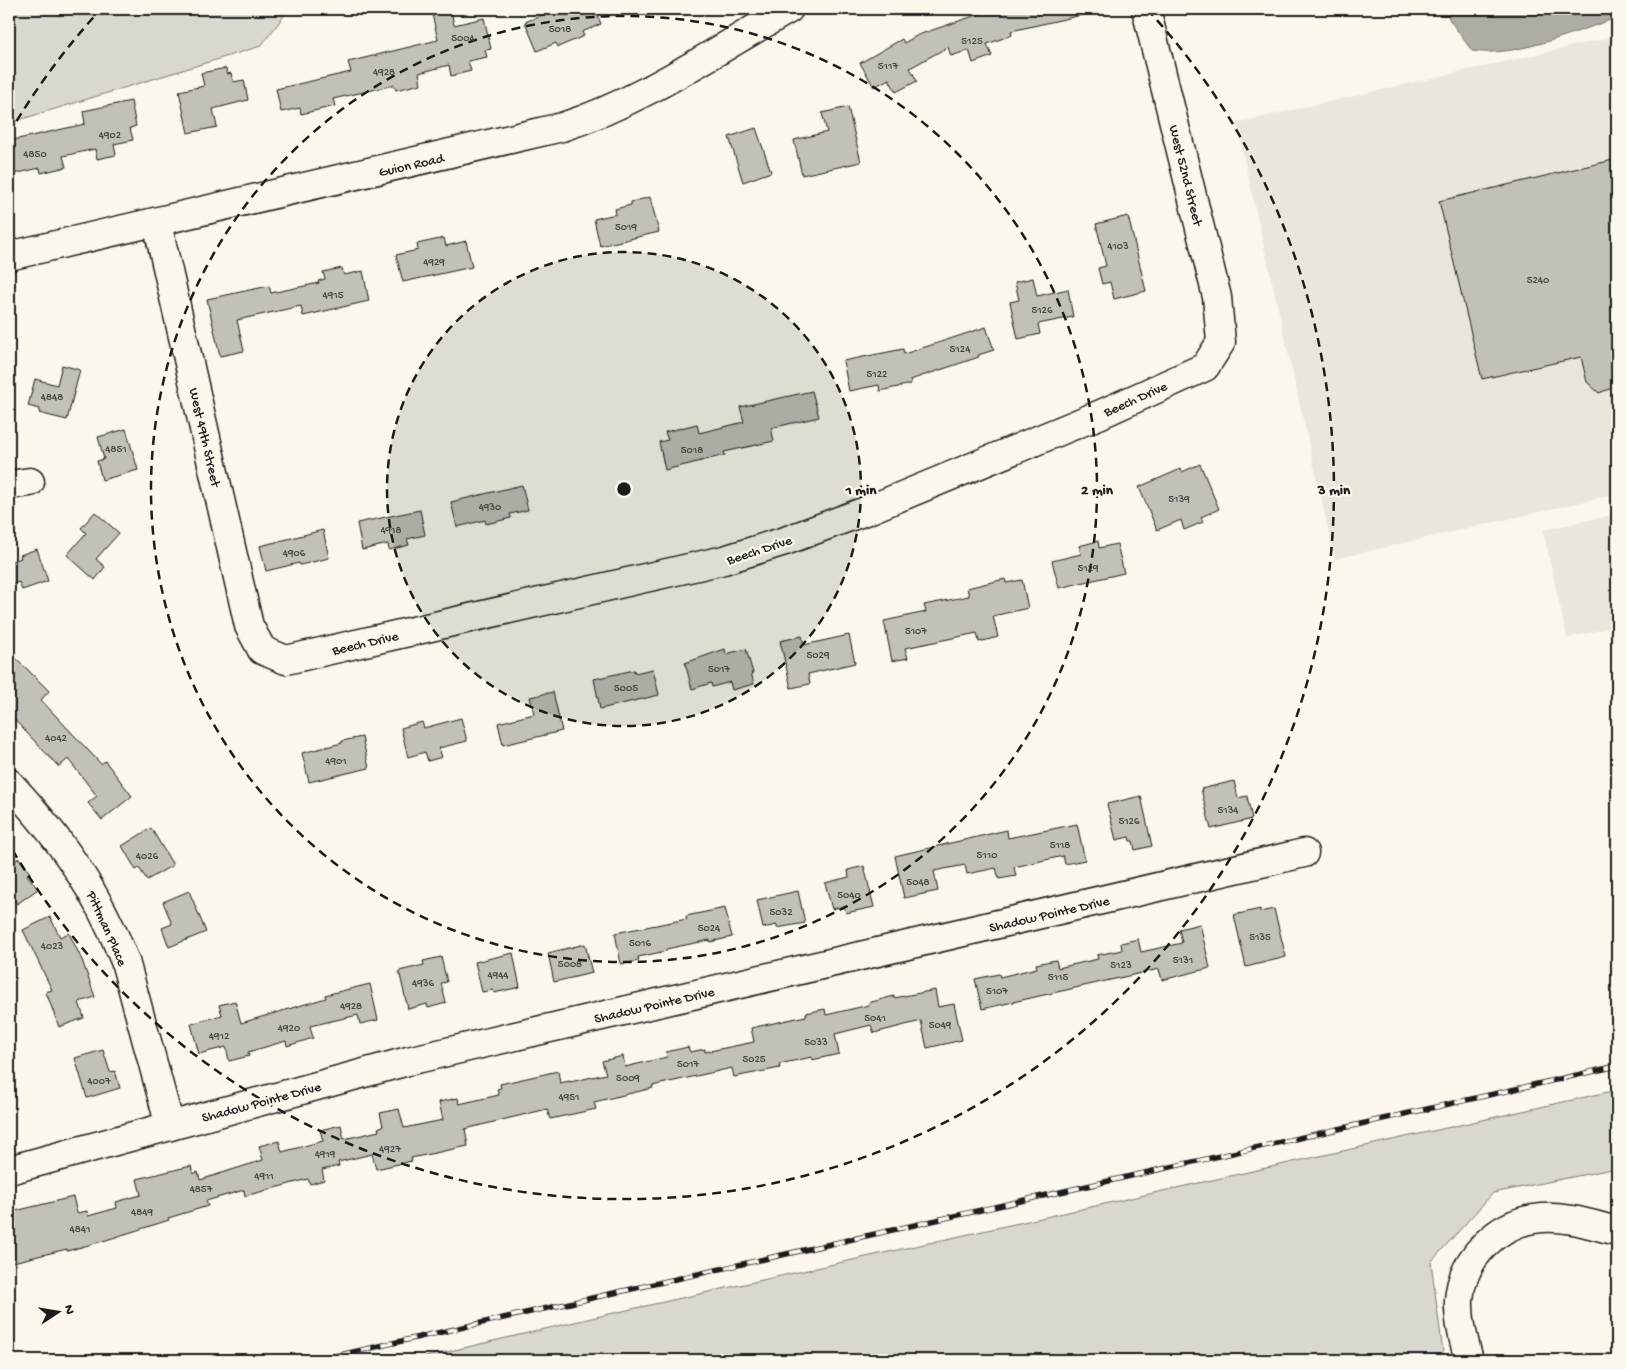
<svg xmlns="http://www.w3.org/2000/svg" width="1626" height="1369" viewBox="0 0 1626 1369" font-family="'Gochi Hand',sans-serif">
<rect width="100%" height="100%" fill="#fbf7ec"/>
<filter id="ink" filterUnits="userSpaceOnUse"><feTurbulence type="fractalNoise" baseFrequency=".02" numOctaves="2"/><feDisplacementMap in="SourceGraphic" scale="10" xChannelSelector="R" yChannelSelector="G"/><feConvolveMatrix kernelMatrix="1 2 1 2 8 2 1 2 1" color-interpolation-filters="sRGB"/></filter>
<g filter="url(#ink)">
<g fill="#eae6dc">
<path d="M1617 36V494L1335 559 1236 123Z"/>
<path d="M1617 514V626L1567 638 1543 530Z"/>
</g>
<g fill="#dad7ce" stroke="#7b7a75">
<path d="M9 9H289L261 46 9 123Z"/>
<path d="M1617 1090V1168L1493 1193 1431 1262 1444 1360H412L596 1317Z"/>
</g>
<path fill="#afaca5" stroke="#74726e" d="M1448 9H1617V18C1576 31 1516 58 1472 51L1449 19Z"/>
<g fill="#c3c0b8" stroke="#1c1c1c">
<path d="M557 9H595L601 24 582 32 584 36 558 47 556 43 537 51 525 22Z"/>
<path d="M994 9H1081L1082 15 1011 31 1012 35 987 44 992 56 973 63 969 50 951 56 948 47 910 68 917 81 896 92 889 79 874 87 860 63 902 39 904 43 918 35Z"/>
<path d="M451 10 454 25 484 18 491 49 485 50 487 57 468 61 471 71 451 76 449 65 419 73 421 84 396 90 394 85 333 99 335 106 301 114 300 108 281 112 276 89 351 72 348 62 438 40 432 14Z"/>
<path d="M226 68 227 74 231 73 233 82 244 80 248 100 213 109 217 127 188 133 179 91 204 86 201 73Z"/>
<path d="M131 101 136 126 130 128 133 140 114 144 116 155 97 159 95 149 63 156 66 167 41 173 40 168 9 175V141L85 124 83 111Z"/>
<path d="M848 107 861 162 802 175 794 140 827 132 822 113Z"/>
<path d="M756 128 771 172 743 182 729 137Z"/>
<path d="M1617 159V386L1599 393 1587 382 1581 357 1482 379 1439 201Z"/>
<path d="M650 197 659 232 600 246 594 219 616 214 615 209 631 205V202Z"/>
<path d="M1128 216 1146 291 1114 299 1110 282 1102 284 1098 268 1106 266 1096 224Z"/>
<path d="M444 238 446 246 466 241 472 267 403 282 396 255 418 250 417 244Z"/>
<path d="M342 268 344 275 363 271 369 301 303 316 301 306 237 320 244 351 220 356 207 299 269 286 271 293 319 283 318 281 325 279 323 272Z"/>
<path d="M1033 278 1037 296 1068 289 1073 317 1038 324 1040 334 1018 339 1010 302 1019 300 1015 282Z"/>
<path d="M986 327 994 350 978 355 979 357 910 380 911 384 880 391 879 385 849 391 843 361 903 349 904 354Z"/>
<path d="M62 365 80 370 67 420 39 413 40 409 28 406 35 379 57 385Z"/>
<path d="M812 391 819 417 771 428 774 441 724 452 725 455 665 470 659 442 668 440 665 432 697 424 699 433 744 422 740 407Z"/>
<path d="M126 429 138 470 102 480 97 461 104 459 98 437Z"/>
<path d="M1200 464 1219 509 1201 517 1203 522 1184 530 1181 520 1157 530 1139 487 1181 469 1182 472Z"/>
<path d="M522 485 528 510 510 514 511 518 486 524 485 520 457 527 451 502Z"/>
<path d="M420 510 425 535 407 539 409 545 389 550 388 544 362 550 357 523Z"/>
<path d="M95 512 119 533 96 559 105 567 95 580 67 555 86 533 81 528Z"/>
<path d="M323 530 329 558 300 565 299 563 266 571 260 546Z"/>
<path d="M1098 541 1099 548 1117 544 1124 573 1059 588 1052 561 1081 554 1079 546Z"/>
<path d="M37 549 48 581 22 590 19 582 9 585V562L21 558 20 555Z"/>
<path d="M1005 579 1006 583 1022 580 1028 608 993 616 998 637 979 642 977 633 905 648 908 658 892 661 884 621 926 612 924 605 969 596 967 588Z"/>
<path d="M849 635 855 663 808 674 810 684 791 688 780 641 802 636 804 645Z"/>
<path d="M725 649 726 654 746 649 753 673H751L754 684 732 690 730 682 712 687 711 683 692 689 685 663Z"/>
<path d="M16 658 49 691 41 700 101 764 105 761 132 796 102 820 88 803 97 796 68 759 59 767 9 714V665Z"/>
<path d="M653 669 659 695 600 709 594 679 634 670 635 673Z"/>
<path d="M553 692 562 731 503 745 498 723 534 714 530 697Z"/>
<path d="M461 718 467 741 439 748 442 757 428 761 425 752 408 757 401 728 422 722 424 728Z"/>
<path d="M362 737 369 768 309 782 302 753 342 743V741Z"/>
<path d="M1234 781 1238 798 1247 796 1252 819 1211 829 1201 789Z"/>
<path d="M1141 796 1152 846 1135 850 1133 841H1130L1129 837 1116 840 1107 804Z"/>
<path d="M1077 824 1085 860 1065 864 1063 856 1014 867 1016 876 999 879 996 868 967 874 965 865 934 871 938 891 904 898 895 856 1007 830 1008 838Z"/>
<path d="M151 828 173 865 147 880 139 868 136 870 122 846Z"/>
<path d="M19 858 30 873 27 875 38 889 17 904 9 893V865Z"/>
<path d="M864 866 874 907 846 913 844 906 832 909 825 883 849 877 848 870Z"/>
<path d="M189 891 206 932 169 947 162 928 172 924 163 902Z"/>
<path d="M798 891 805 923 777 928V925L763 928 757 900Z"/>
<path d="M725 908 732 937 710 942V940L666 949V951L638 957 639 961 621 964 615 933 687 919 686 916Z"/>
<path d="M1260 909V912L1274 909 1286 957 1246 967 1234 915Z"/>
<path d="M50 917 60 937 69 933 82 960 95 997 79 1002 84 1018 59 1027 46 992 52 990 23 930Z"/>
<path d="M1200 924 1210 968 1162 980 1159 969 982 1009 975 979 999 974 1000 977 1037 968 1036 964 1056 960 1058 968 1098 959 1097 955 1122 950 1121 943 1138 939 1141 952 1182 943 1179 929Z"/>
<path d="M585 944 592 973 554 982 548 953Z"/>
<path d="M513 953 520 987 494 993 493 990 482 992 475 962Z"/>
<path d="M441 957 447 982 441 983 446 1003 428 1008 427 1004 408 1009 399 971 424 965 423 961Z"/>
<path d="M370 984 378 1020 360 1024 358 1015 310 1026 313 1038 287 1046 286 1041 248 1052 249 1056 229 1061 226 1047 199 1054 191 1024 222 1015 219 1005 235 1001 241 1023 326 998 325 995Z"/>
<path d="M935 990 938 1007 954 1004 962 1040 927 1048 921 1021 874 1033 871 1025 835 1034 839 1054 812 1060V1057L779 1064 780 1068 734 1077 732 1068 652 1086 653 1088 594 1102 596 1109 550 1119 547 1109 465 1129 468 1146 411 1158 412 1161 376 1169 372 1154 338 1162 339 1166 322 1170 324 1180 310 1184 308 1179 245 1196 244 1190 206 1201 208 1206 168 1218 169 1220 103 1241 67 1251V1249L9 1263V1229L15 1227 11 1212 73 1197 77 1213 87 1211 88 1216 117 1208 116 1202 141 1195 137 1179 191 1166 193 1174 198 1172 200 1180 263 1160 259 1146 279 1141 282 1152 323 1141 320 1130 341 1125 344 1139 379 1131 378 1128 383 1126 380 1113 399 1109 404 1128 443 1120 439 1102 458 1098 459 1104 499 1095 497 1089 501 1088 500 1084 558 1071 560 1083 570 1081V1082L606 1074 602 1061 623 1056 625 1067 667 1057 666 1052 688 1047 690 1052 705 1049V1052L754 1042 751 1028 806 1016V1013L825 1009 826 1015 869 1005 868 1003 894 996V998Z"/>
<path d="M103 1050 110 1072 115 1071 120 1088 87 1098 75 1058Z"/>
</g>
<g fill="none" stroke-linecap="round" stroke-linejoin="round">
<g stroke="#1c1c1c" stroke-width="31">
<g id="minor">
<path d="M157 223 249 626 262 650 286 660 724 560 785 541 868 510 1101 414 1205 367 1221 342 1217 297 1146 9"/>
<path d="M9 256 562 127C643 101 715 51 789 9"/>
<path d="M9 485 30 482"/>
<path d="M9 783C60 838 97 890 125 961L170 1126"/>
<path d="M9 1170 408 1061 1304 853"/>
<path d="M1469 1360C1464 1341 1458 1320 1459 1300 1462 1257 1499 1221 1542 1218 1567 1216 1593 1225 1617 1231"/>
</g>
</g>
<use href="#minor" stroke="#fbf7ec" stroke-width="28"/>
<g stroke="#1c1c1c" stroke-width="5.5">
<path id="rail" d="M318 1360 1617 1066"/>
</g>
<use href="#rail" stroke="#fbf7ec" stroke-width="4" stroke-dasharray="11" stroke-linecap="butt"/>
</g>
</g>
<circle cx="624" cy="489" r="237" fill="#1c1c1c" fill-opacity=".12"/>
<g fill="none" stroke="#1c1c1c" stroke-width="2.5" stroke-dasharray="9 6">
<circle cx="624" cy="489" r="237"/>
<circle cx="624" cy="489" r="473"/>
<path d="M9 134A710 710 0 0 1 101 9M1147 9A710 710 0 1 1 9 844"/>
</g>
<g text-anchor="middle" stroke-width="4.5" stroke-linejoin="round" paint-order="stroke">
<g font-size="11" fill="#464543">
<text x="560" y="32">5018</text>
<text x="463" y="41">5004</text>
<text x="972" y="44">5125</text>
<text x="888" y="69">5117</text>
<text x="384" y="75">4928</text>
<text x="110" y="138">4902</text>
<text x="35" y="157">4850</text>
<text x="626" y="230">5019</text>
<text x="1118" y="249">4103</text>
<text x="434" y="265">4929</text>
<text x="1538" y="283">5240</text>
<text x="333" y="298">4915</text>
<text x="1042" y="313">5126</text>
<text x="960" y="352">5124</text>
<text x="877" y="377">5122</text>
<text x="52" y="400">4848</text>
<text x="116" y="452">4851</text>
<text x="692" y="453">5018</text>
<text x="1179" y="502">5139</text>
<text x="490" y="510">4930</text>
<text x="391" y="533">4918</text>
<text x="294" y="556">4906</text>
<text x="1088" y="571">5129</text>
<text x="916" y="634">5107</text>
<text x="818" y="658">5029</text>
<text x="719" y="672">5017</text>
<text x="626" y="691">5005</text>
<text x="56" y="741">4042</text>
<text x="336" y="764">4901</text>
<text x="1228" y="813">5134</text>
<text x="1129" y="824">5126</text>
<text x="1060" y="848">5118</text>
<text x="987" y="858">5110</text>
<text x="147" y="859">4026</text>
<text x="918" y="885">5048</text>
<text x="849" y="898">5040</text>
<text x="781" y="915">5032</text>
<text x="709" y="931">5024</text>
<text x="1260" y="940">5135</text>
<text x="640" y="946">5016</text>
<text x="52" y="949">4023</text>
<text x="1183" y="963">5131</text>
<text x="570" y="967">5008</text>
<text x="1121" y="968">5123</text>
<text x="498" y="978">4944</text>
<text x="1058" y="980">5115</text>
<text x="423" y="986">4936</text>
<text x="997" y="994">5107</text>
<text x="351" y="1009">4928</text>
<text x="875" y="1021">5041</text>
<text x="940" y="1028">5049</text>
<text x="289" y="1031">4920</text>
<text x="219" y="1039">4912</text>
<text x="816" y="1045">5033</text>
<text x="754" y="1062">5025</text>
<text x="688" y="1067">5017</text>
<text x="628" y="1081">5009</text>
<text x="99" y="1084">4007</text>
<text x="569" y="1100">4951</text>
<text x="390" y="1152">4927</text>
<text x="325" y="1157">4919</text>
<text x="264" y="1179">4911</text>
<text x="201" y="1192">4857</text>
<text x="142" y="1215">4849</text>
<text x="80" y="1232">4841</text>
</g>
<g font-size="14" fill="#1c1c1c" stroke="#fbf7ec">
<text transform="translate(411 164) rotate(-13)" y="5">Guion Road</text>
<text transform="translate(1187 175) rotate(76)" y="5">West 52nd Street</text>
<text transform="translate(1135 398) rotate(-24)" y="5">Beech Drive</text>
<text transform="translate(206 437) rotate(77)" y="5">West 49th Street</text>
<text transform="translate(759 549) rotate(-18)" y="5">Beech Drive</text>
<text transform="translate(365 642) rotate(-13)" y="5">Beech Drive</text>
<text transform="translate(1049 913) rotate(-13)" y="5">Shadow Pointe Drive</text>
<text transform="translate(108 928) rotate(66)" y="5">Pittman Place</text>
<text transform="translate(654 1004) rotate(-13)" y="5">Shadow Pointe Drive</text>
<text transform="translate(261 1101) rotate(-15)" y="5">Shadow Pointe Drive</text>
</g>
</g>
<circle cx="624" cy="489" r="8" fill="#1c1c1c" stroke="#fbf7ec" stroke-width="2.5"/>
<g font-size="15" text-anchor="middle" font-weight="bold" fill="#1c1c1c" stroke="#fbf7ec" stroke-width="4.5" stroke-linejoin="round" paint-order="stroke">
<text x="861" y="494">1 min</text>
<text x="1097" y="494">2 min</text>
<text x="1334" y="494">3 min</text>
</g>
<rect width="1626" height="1369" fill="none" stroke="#fbf7ec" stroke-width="30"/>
<rect x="15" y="15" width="1596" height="1339" fill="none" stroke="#1c1c1c" stroke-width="2" filter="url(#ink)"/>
<g transform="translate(58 1312) rotate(78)" stroke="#fbf7ec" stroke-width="4" paint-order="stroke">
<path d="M0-4L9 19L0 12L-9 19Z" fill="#1c1c1c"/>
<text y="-8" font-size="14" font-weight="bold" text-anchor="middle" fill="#1c1c1c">N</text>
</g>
</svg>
